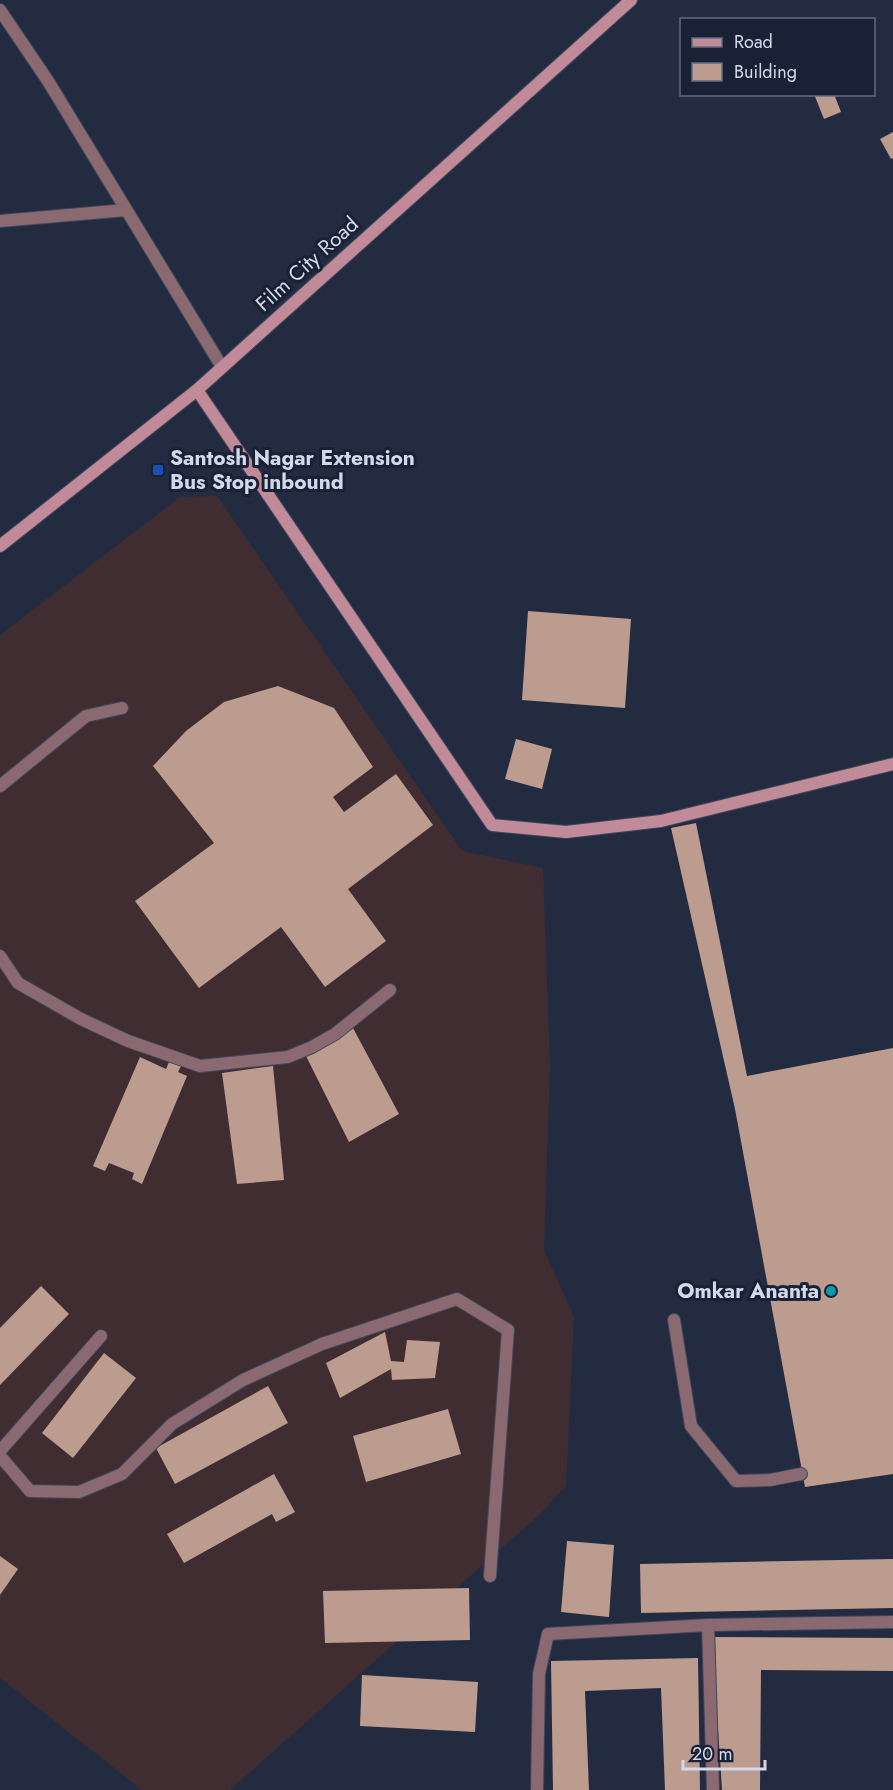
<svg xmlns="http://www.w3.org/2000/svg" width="893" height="1790" viewBox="0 0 893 1790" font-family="Jost,sans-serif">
<rect width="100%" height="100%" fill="#232b41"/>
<path fill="#402d32" d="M217 496 462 851 543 868 550 1066 544 1250 574 1317 566 1486 539 1515 230 1790H142L0 1678V635L180 497Z"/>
<g fill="#bd9c90">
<path d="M814 94H834L841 112 824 119Z"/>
<path d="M893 132V158L891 159 880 139Z"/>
<path d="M528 611 631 619 625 708 522 700Z"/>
<path d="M278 686 334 708 373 767 333 797 344 812 396 774 433 825 348 889 386 941 325 987 281 927 199 988 135 901 214 843 153 766 186 731 224 702Z"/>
<path d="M516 739 552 749 542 789 505 779Z"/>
<path d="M696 823 747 1076 893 1048V1474L805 1487 735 1109 671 828Z"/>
<path d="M353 1028 399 1114 349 1142 305 1054Z"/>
<path d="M140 1057 166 1069 169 1062 181 1066 178 1072 187 1076 142 1184 132 1179 134 1173 109 1163 105 1171 93 1166Z"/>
<path d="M273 1066 284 1180 237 1184 222 1073Z"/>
<path d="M41 1286 69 1314 0 1385V1328Z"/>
<path d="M385 1332 391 1361 404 1362 407 1340 440 1342 435 1378 392 1380 391 1369 340 1398 326 1363Z"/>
<path d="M104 1353 136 1378 73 1458 42 1433Z"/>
<path d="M268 1386 288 1423 175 1484 156 1448Z"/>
<path d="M448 1409 461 1454 366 1482 353 1436Z"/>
<path d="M274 1474 295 1512 276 1522 272 1514 184 1563 167 1534Z"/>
<path d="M567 1541 614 1545 609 1617 561 1612Z"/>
<path d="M0 1556 18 1569 0 1595Z"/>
<path d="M893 1559V1608L641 1613 640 1564Z"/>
<path d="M469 1588 470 1640 325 1643 323 1591Z"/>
<path d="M712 1637 893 1638V1671L761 1670 760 1790H722Z"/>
<path d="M698 1658 700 1790H665L661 1688 585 1691 589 1790H553L551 1661Z"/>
<path d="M362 1675 478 1682 475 1732 360 1726Z"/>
</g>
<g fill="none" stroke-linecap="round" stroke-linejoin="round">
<g stroke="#3f475c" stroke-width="14">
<g id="lane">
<path d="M0 786 86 716 122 708"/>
<path d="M0 956 18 983 81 1019 128 1041 200 1066 288 1057 312 1047 335 1034 390 990"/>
<path d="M674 1320 691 1426 736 1481 770 1480 801 1474"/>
<path d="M0 1451 101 1336"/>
<path d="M0 1456 30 1491 79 1492 122 1474 172 1424 243 1380 322 1344 457 1299 508 1330 490 1576"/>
</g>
</g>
<g stroke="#3f475c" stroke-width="14">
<g id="street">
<path d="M0 10 48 81 222 367"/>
<path d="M0 221 126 210"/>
<path d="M708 1625 713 1790"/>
<path d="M537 1790 539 1674 548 1634 708 1625 893 1622"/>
</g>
</g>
<g stroke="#3f475c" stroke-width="14">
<g id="secondary">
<path d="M197 390 492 825 566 832 661 821 893 764"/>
<path d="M0 546 197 390 631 0"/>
</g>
</g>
<use href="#lane" stroke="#8b6971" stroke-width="12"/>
<use href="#street" stroke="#8b6971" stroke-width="12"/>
<use href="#secondary" stroke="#c18a98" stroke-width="12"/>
</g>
<rect fill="#1a4fb4" stroke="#192137" stroke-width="2" x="152" y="464" width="12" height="12" rx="3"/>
<circle fill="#0f9aa8" stroke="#192137" stroke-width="2" cx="831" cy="1291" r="6"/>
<g text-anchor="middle" stroke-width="6" stroke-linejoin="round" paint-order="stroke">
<g font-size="21" fill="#d3d9e8" stroke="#192137">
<text transform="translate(307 264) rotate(-42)" y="7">Film City Road</text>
</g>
<g font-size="21" font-weight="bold" fill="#d3d9e8" stroke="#192137" text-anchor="start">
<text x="170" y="465">Santosh Nagar Extension<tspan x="170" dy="24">Bus Stop inbound</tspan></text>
<text x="819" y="1298" text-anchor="end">Omkar Ananta</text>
</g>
</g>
<rect x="680" y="18" width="195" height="78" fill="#192137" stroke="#636b7e" stroke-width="1.5"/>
<rect x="692" y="38" width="30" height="9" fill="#c18a98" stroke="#636b7e" stroke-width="1.5"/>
<text x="734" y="48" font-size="18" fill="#d3d9e8">Road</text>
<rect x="692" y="63" width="30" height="18" fill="#bd9c90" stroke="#636b7e" stroke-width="1.5"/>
<text x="734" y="78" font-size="18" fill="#d3d9e8">Building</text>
<path d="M683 1760v9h82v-9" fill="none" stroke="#d3d9e8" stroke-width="3"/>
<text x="692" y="1760" font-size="18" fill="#d3d9e8" stroke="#192137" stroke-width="4.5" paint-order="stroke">20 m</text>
</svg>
